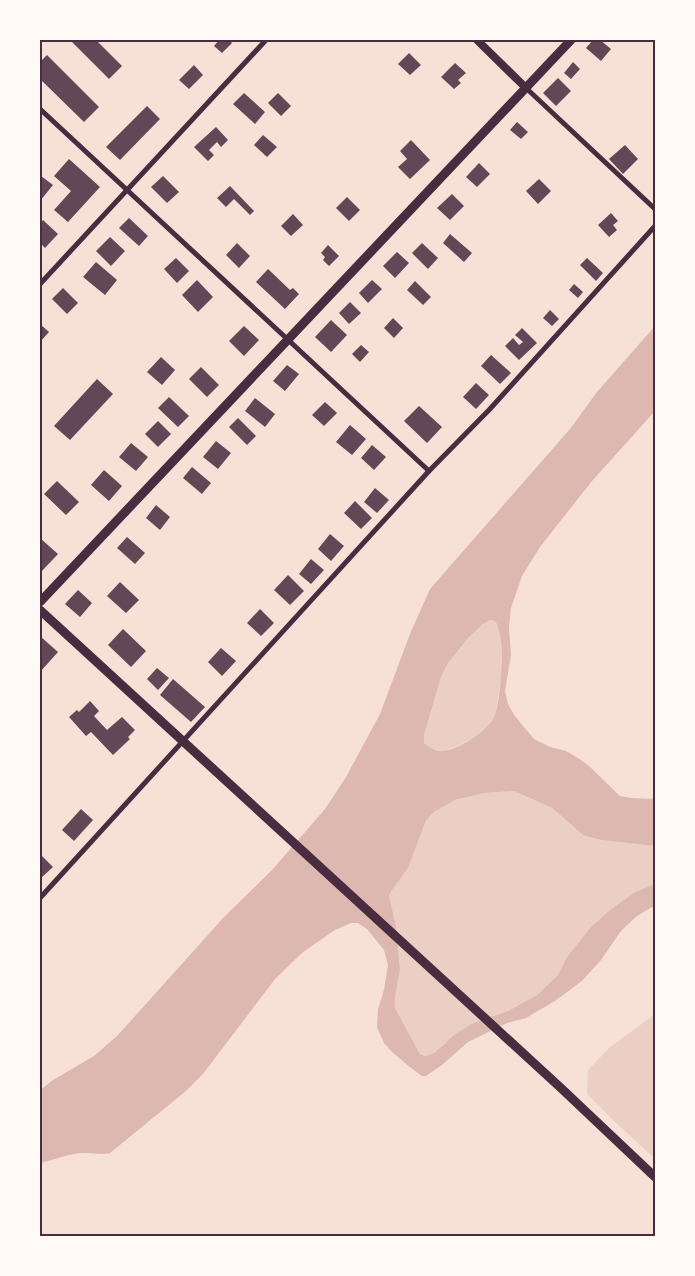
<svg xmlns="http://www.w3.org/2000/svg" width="695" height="1276" viewBox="0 0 695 1276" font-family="Overpass,sans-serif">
<rect width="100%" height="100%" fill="#f7e1d7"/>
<g fill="#ebcfc5">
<path d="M490 620H494L500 629 502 673 495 716 485 730 470 740 455 747 443 751 430 749 424 743V735L441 677 448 663 469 637 483 624Z"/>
<path d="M514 791 552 808 572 826 601 840 655 846V884L635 892 610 910 590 928 567 957 558 975 537 995 508 1011 471 1024 442 1045 434 1053 425 1056 420 1054 395 1008V998L400 970 396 926 389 897 392 890 408 868 426 819 434 812 455 800 484 793Z"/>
<path d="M655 1014V1159L612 1119 587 1094 588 1070 609 1048Z"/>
</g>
<path fill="#dcb8b0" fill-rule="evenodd" d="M655 326V411L592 481 540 547 522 576 511 608 509 627 511 655 505 691 508 704 514 715 534 739 550 747 566 751 578 758 589 766 620 796 631 798 655 799V846L601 840 583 835 552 808 514 791 484 793 455 800 434 812 426 820 408 868 392 890 389 896 396 926 400 970 395 998V1008L420 1054 425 1056 434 1053 453 1036 471 1024 508 1011 537 995 558 975 567 957 590 928 610 910 635 892 655 884V907H652L637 916 621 931 601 960 582 981 555 1001 526 1018 507 1023 468 1042 442 1065 426 1076H422L415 1071 393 1053 384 1043 377 1027 378 1009 384 990 388 965 384 950 367 929 358 923H351L335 930 303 952 275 979 203 1074 186 1091 110 1153C101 1155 95 1153 86 1153 71 1152 55 1160 40 1163V1090L53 1080 94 1056 118 1035 224 917 272 870 325 809 346 777 380 714 410 634 430 589 570 429 597 392ZM490 620H494C507 633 501 697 495 715 490 730 457 751 442 751 435 751 430 748 424 743V735L441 677 448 663 469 637 483 624Z"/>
<g fill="#644757">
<path d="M70 40H96L122 66 109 79Z"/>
<path d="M219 40H229L232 43 222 53 214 46Z"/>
<path d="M593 40H600L611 49 601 61 586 48Z"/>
<path d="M409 53 421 65 410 75 398 64Z"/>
<path d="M47 55 99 107 84 122 40 79V62Z"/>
<path d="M573 62 580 69 571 79 564 73Z"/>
<path d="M455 63 466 73 458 80 461 83 454 89 441 77Z"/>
<path d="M194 65 203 75 189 89 179 80Z"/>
<path d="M558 78 571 91 556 106 543 93Z"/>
<path d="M244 93 265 112 255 124 233 104Z"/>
<path d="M278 93 291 106 281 116 268 103Z"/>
<path d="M147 106 160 119 120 160 106 147Z"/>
<path d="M517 122 528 132 521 139 510 130Z"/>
<path d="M216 127 228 140 221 147 217 142 209 150 214 155 208 161 194 147Z"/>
<path d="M263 135 277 147 267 157 254 145Z"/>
<path d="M411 140 430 160 410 179 398 167 407 159 400 151Z"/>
<path d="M625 145 638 159 623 174 609 159Z"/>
<path d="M69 159 100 187 68 222 54 210 71 191 54 176Z"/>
<path d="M479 163 490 174 477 187 466 177Z"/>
<path d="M41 176 53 185 40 201V177Z"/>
<path d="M163 176 179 192 167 203 151 187Z"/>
<path d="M539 179 551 191 538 204 526 191Z"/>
<path d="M230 186 254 211 250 215 234 199 226 207 217 198Z"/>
<path d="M452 194 464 206 450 220 437 208Z"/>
<path d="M347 197 360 210 349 221 336 208Z"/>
<path d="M611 213 618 221 613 225 617 230 609 237 598 225Z"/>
<path d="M293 214 303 225 291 236 281 226Z"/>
<path d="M129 218 148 236 139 246 119 228Z"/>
<path d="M43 220 58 234 45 248 40 243V224Z"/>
<path d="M450 234 472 253 464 262 443 243Z"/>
<path d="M110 237 125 251 111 266 96 251Z"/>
<path d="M237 243 250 256 239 268 226 255Z"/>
<path d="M422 243 438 258 428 269 412 253Z"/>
<path d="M328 245 339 256 329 266 323 260 325 257 321 253Z"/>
<path d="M397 252 409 263 395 278 383 266Z"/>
<path d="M176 258 189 271 177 283 164 269Z"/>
<path d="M587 258 603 273 596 281 580 265Z"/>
<path d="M96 262 117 280 105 295 83 277Z"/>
<path d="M268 269 290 290 293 288 299 294 285 309 256 282Z"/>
<path d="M197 280 213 297 198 312 182 295Z"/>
<path d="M372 280 382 289 368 303 359 293Z"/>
<path d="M415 281 431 297 423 305 407 290Z"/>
<path d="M574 284 583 292 578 298 569 290Z"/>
<path d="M63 288 78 303 67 314 52 299Z"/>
<path d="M350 302 361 313 349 324 339 313Z"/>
<path d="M550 310 559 319 552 326 543 318Z"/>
<path d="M393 318 403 328 394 338 384 328Z"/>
<path d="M331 320 347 335 331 352 315 337Z"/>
<path d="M40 324 49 332 40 342Z"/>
<path d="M244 326 259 340 244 356 229 341Z"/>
<path d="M522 328 537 343 519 360 505 346 513 338 519 345 523 342 515 335Z"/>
<path d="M361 345 369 352 360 362 352 354Z"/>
<path d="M491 355 511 373 500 384 481 366Z"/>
<path d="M161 357 175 370 162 385 147 372Z"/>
<path d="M287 365 299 374 285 391 273 381Z"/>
<path d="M201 367 219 385 207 397 189 379Z"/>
<path d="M97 379 113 394 70 440 54 426Z"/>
<path d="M476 383 489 395 476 409 463 397Z"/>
<path d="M169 397 189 416 178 427 158 408Z"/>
<path d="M255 398 275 414 265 427 245 411Z"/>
<path d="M325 402 337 413 324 426 312 415Z"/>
<path d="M419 406 442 427 427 443 404 421Z"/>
<path d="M238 418 256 436 247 445 229 427Z"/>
<path d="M158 421 171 434 158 447 145 434Z"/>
<path d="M350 425 366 439 352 455 336 442Z"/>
<path d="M216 441 231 453 218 469 203 457Z"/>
<path d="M131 443 148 457 136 471 119 457Z"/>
<path d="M372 445 386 457 374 470 361 458Z"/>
<path d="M192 467 211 483 202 494 183 478Z"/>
<path d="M104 470 122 486 109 501 91 485Z"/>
<path d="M57 481 79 502 66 515 44 494Z"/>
<path d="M375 488 389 500 377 513 364 502Z"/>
<path d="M355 501 372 518 361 529 344 513Z"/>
<path d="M156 505 170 517 160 530 146 518Z"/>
<path d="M330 534 344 546 331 561 318 549Z"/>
<path d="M127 537 145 553 135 564 117 548Z"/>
<path d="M40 538 58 554 40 573Z"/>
<path d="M311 559 324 570 311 584 299 574Z"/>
<path d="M288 575 304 591 290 605 274 590Z"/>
<path d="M120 582 139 600 126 613 107 596Z"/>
<path d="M78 590 92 603 80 617 65 604Z"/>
<path d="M260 609 274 623 261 636 247 623Z"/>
<path d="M123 629 146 651 131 667 108 645Z"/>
<path d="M40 636 58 652 40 672Z"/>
<path d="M221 648 236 661 222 676 208 662Z"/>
<path d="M157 668 169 678 158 690 147 679Z"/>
<path d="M173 679 205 707 191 722 160 695Z"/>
<path d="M90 701 99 711 94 716 107 730 122 717 135 730 128 737 130 739 113 755 91 732 86 736 69 717 77 710 79 712Z"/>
<path d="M81 809 93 820 74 841 62 830Z"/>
<path d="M40 854 53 867 40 879Z"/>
</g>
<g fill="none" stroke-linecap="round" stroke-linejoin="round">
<g stroke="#4a2c40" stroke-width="5">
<path d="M526 88 655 209"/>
<path d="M40 109 429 471"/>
<path d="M40 284 266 40"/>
<path d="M40 898 429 471 489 410 655 226"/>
</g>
<path stroke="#4a2c40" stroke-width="8" d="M477 40 526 88"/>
<g stroke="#4a2c40" stroke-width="9">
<path d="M40 602 571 40"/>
<path d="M40 610 562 1089 655 1177"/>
</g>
</g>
<rect width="695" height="1276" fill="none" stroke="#fffaf5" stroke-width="82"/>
<rect x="41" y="41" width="613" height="1194" fill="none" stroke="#4a2c40" stroke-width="2"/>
</svg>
